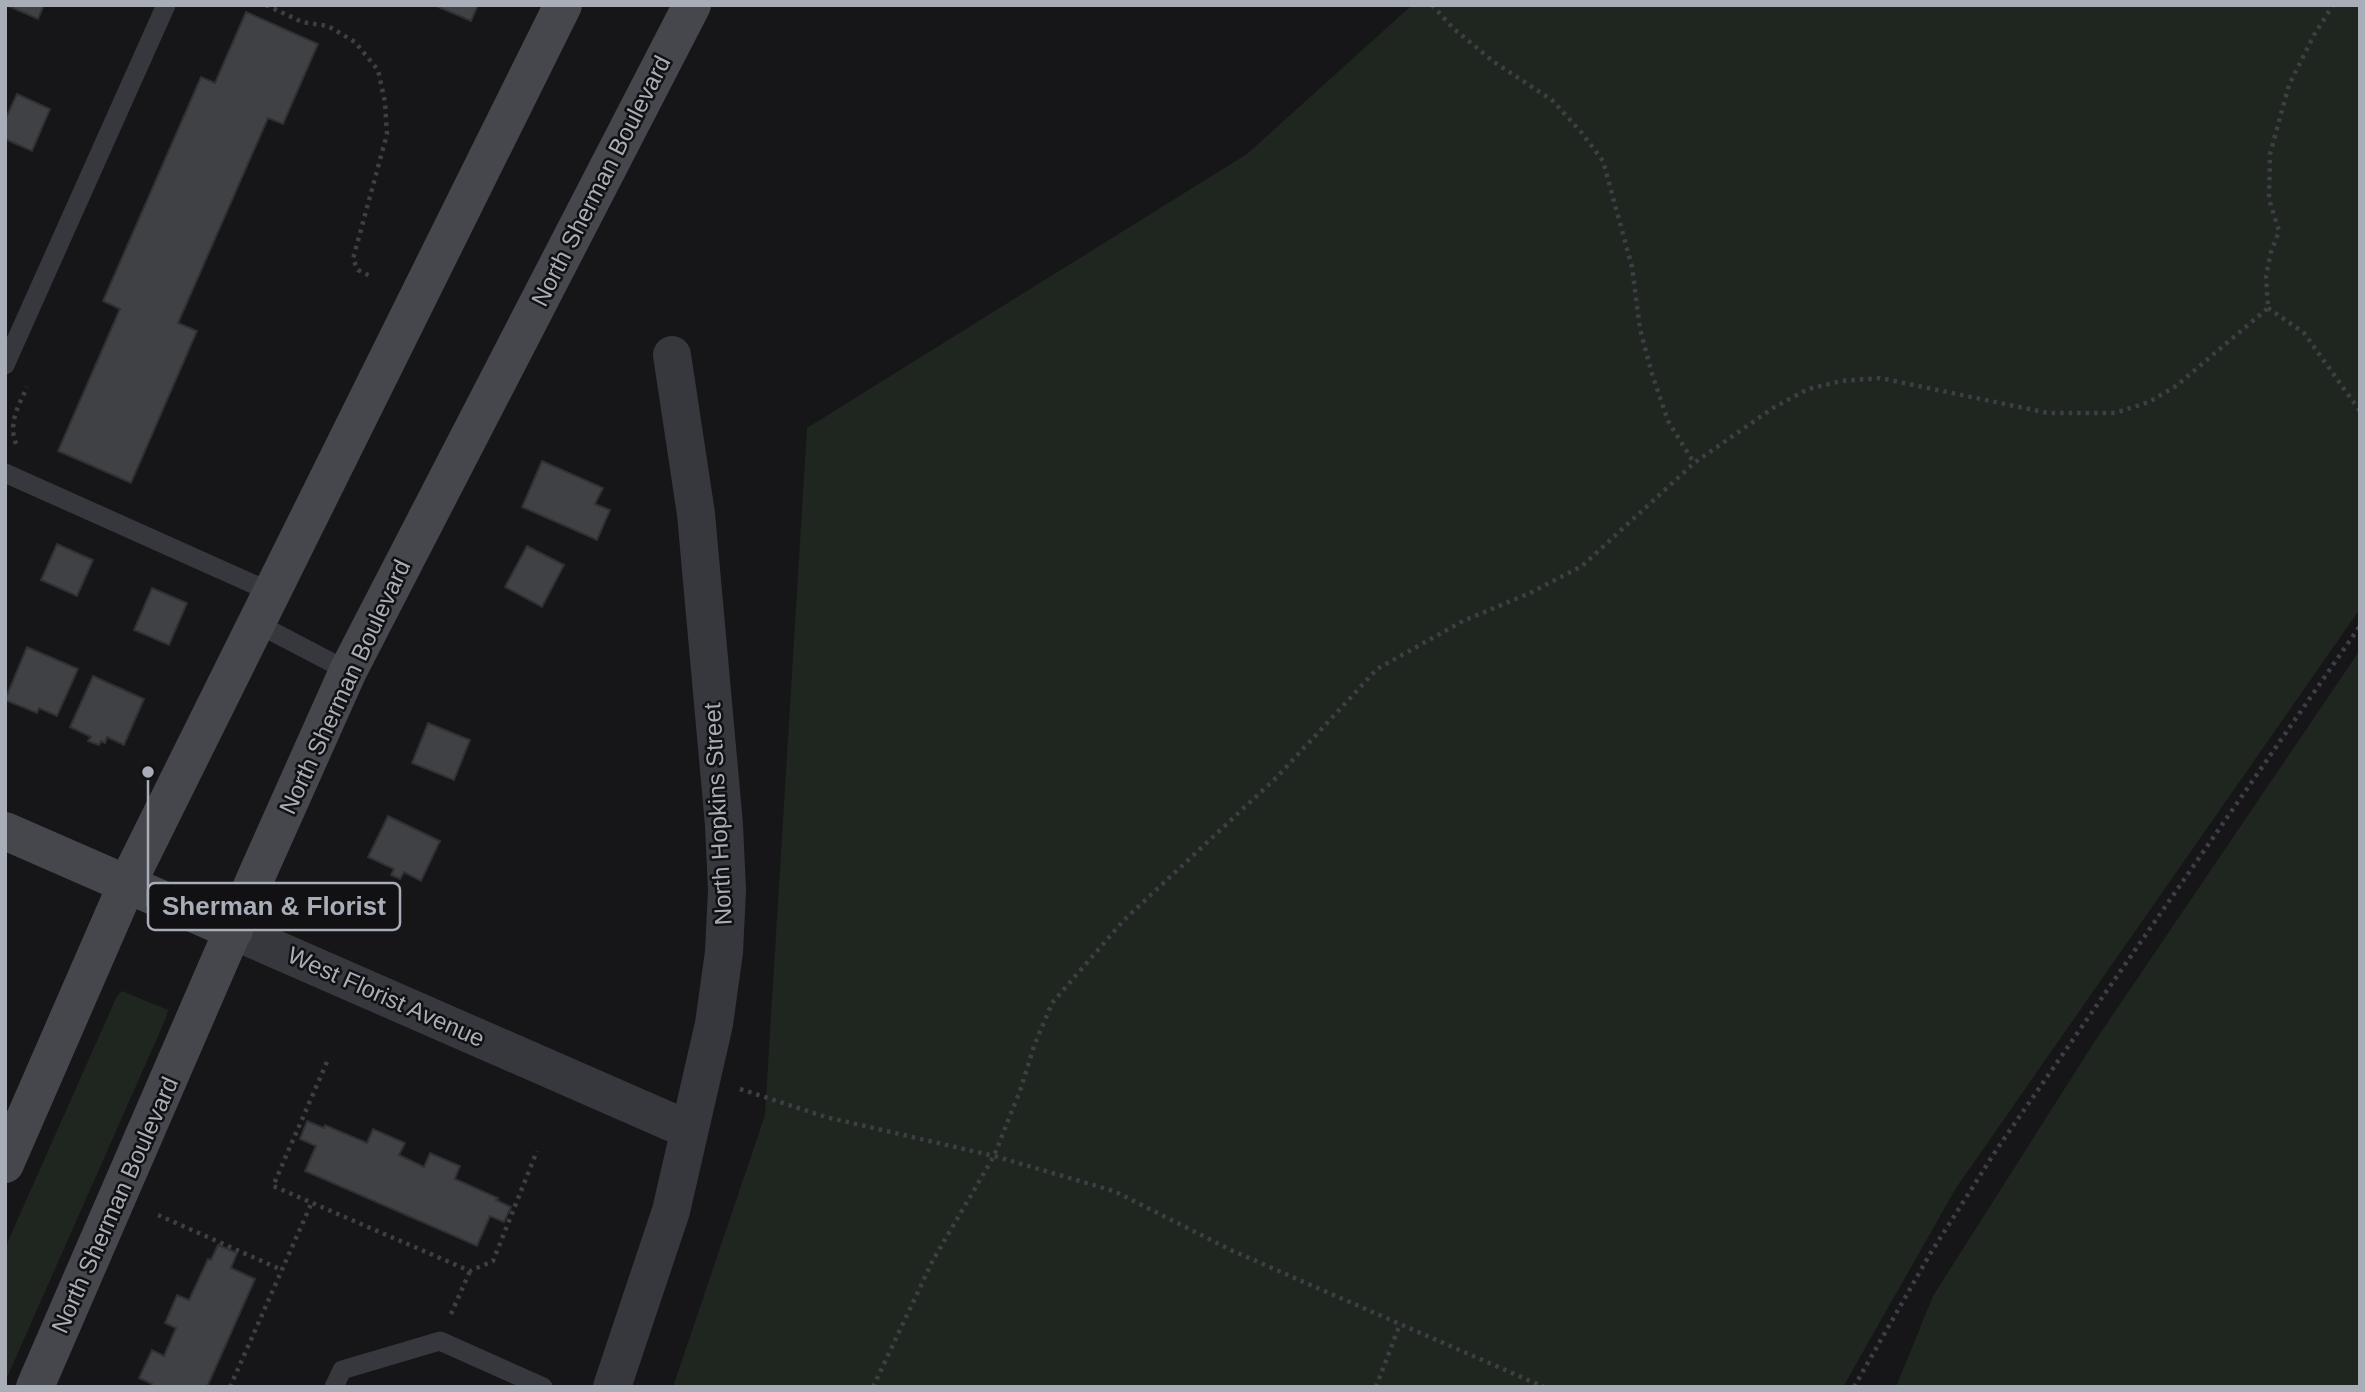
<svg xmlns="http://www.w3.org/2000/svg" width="2365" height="1392" viewBox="0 0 2365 1392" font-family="Helvetica,sans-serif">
<rect width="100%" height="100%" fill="#161618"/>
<g fill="#1e261f">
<path d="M1412 5H2360V609L1956 1188 1843 1387H673L765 1115 807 428 1247 154Z"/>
<path d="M2360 650V1387H1896L1933 1296 2093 1044Z"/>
<path d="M122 991 168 1010 166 1018 5 1382V1248L117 996Z"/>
</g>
<g fill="#404145" stroke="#303034" stroke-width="2">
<path d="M6 5H44L38 19Z"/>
<path d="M434 5H478L471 21Z"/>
<path d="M246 12 318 44 283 124 268 118 178 323 197 331 131 483 58 451 120 309 103 301 201 77 215 83Z"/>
<path d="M17 94 50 109 32 151 5 139V120Z"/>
<path d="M542 461 603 488 595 504 610 510 597 540 522 507Z"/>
<path d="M57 544 93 560 77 596 41 580Z"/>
<path d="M527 546 564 565 542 607 505 587Z"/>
<path d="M152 588 187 603 169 645 134 630Z"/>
<path d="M27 647 78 669 57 716 39 708 37 713 5 700Z"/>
<path d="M93 676 144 699 124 745 107 737 105 743 101 741 99 745 88 741 91 737 70 727Z"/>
<path d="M428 723 470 740 454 780 412 763Z"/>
<path d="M388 816 440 841 421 881 404 872 400 879 391 875 394 869 368 857Z"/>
<path d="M307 1121 324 1128 325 1125 367 1143 373 1129 405 1143 399 1155 424 1167 430 1153 460 1166 455 1179 498 1198 496 1200 511 1207 504 1222 490 1216 477 1246 305 1171 316 1146 300 1139Z"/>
<path d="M218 1245 237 1253 231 1268 255 1279 207 1387H150L152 1384 139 1378 152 1350 164 1356 176 1328 165 1323 177 1295 189 1300 208 1259 211 1260Z"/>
</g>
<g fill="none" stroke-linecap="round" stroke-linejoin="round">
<g stroke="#3d3f44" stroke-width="4.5" stroke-dasharray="3.5 5" stroke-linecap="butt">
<path d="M266 5 302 22 328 26 355 42 378 70 385 102 387 134 353 259 358 270 372 277"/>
<path d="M1432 5 1454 29 1494 62 1552 100 1581 132 1603 161 1632 267 1640 329 1652 374 1668 421 1694 463"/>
<path d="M2268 308 2304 333 2360 411"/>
<path d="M16 444C8 423 18 407 27 387"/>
<path d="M327 1062 273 1186 470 1271 493 1261 537 1151"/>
<path d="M740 1089 826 1117 994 1156 1114 1191 1233 1251 1544 1387"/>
<path d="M158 1215 282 1270"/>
<path d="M451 1314 470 1271"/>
<path d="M230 1387 312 1202"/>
<path d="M873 1387 933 1260 994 1156 1021 1088 1034 1046 1052 1003 1124 920 1277 777 1377 669 1463 621 1530 593 1582 566 1694 463 1773 408 1808 389 1841 381 1880 378 2048 413H2115L2149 402 2176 386 2268 308 2266 276 2271 252 2279 231 2269 199 2270 154 2289 85 2314 35 2333 5"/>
<path d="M1376 1387 1400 1324"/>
<path d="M1854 1387 1930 1254 1997 1149 2360 626"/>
</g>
<g stroke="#37383d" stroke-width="19">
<path d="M5 365 166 5"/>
<path d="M5 473 271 592"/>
<path d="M256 623 348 671"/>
<path d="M334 1387 342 1370 440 1341 543 1387"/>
</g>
<g stroke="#37383d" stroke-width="38">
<path d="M234 931 689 1130"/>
<path d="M612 1387 671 1211 714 1024 724 952 727 890 724 825 696 514 672 355"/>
</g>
<g stroke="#45474d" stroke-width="38">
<path d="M5 831 234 931"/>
<path d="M5 1164 127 884 563 5"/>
<path d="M35 1387 256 877 348 671 692 5"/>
</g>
</g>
<g text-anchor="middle" stroke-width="5" stroke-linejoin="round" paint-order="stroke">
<g font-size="24" fill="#a8adb8" stroke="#111113">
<text transform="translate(601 181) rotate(-63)" y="8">North Sherman Boulevard</text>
<text transform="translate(345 687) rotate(-65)" y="8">North Sherman Boulevard</text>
<text transform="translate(718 814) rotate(-93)" y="8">North Hopkins Street</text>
<text transform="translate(386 997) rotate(24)" y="8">West Florist Avenue</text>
<text transform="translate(115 1205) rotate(-66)" y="8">North Sherman Boulevard</text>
</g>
</g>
<path fill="none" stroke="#a8adb8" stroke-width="2.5" d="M148 772L148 906"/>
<circle fill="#a8adb8" stroke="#111113" stroke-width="2.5" cx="148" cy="772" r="7"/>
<rect fill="#111113" stroke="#a8adb8" stroke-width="2.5" x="148" y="883" width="252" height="47" rx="7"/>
<g font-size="26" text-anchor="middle" font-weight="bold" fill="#a8adb8">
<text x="274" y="915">Sherman &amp; Florist</text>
</g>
<rect width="2365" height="1392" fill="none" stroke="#a8adb8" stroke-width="14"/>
</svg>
